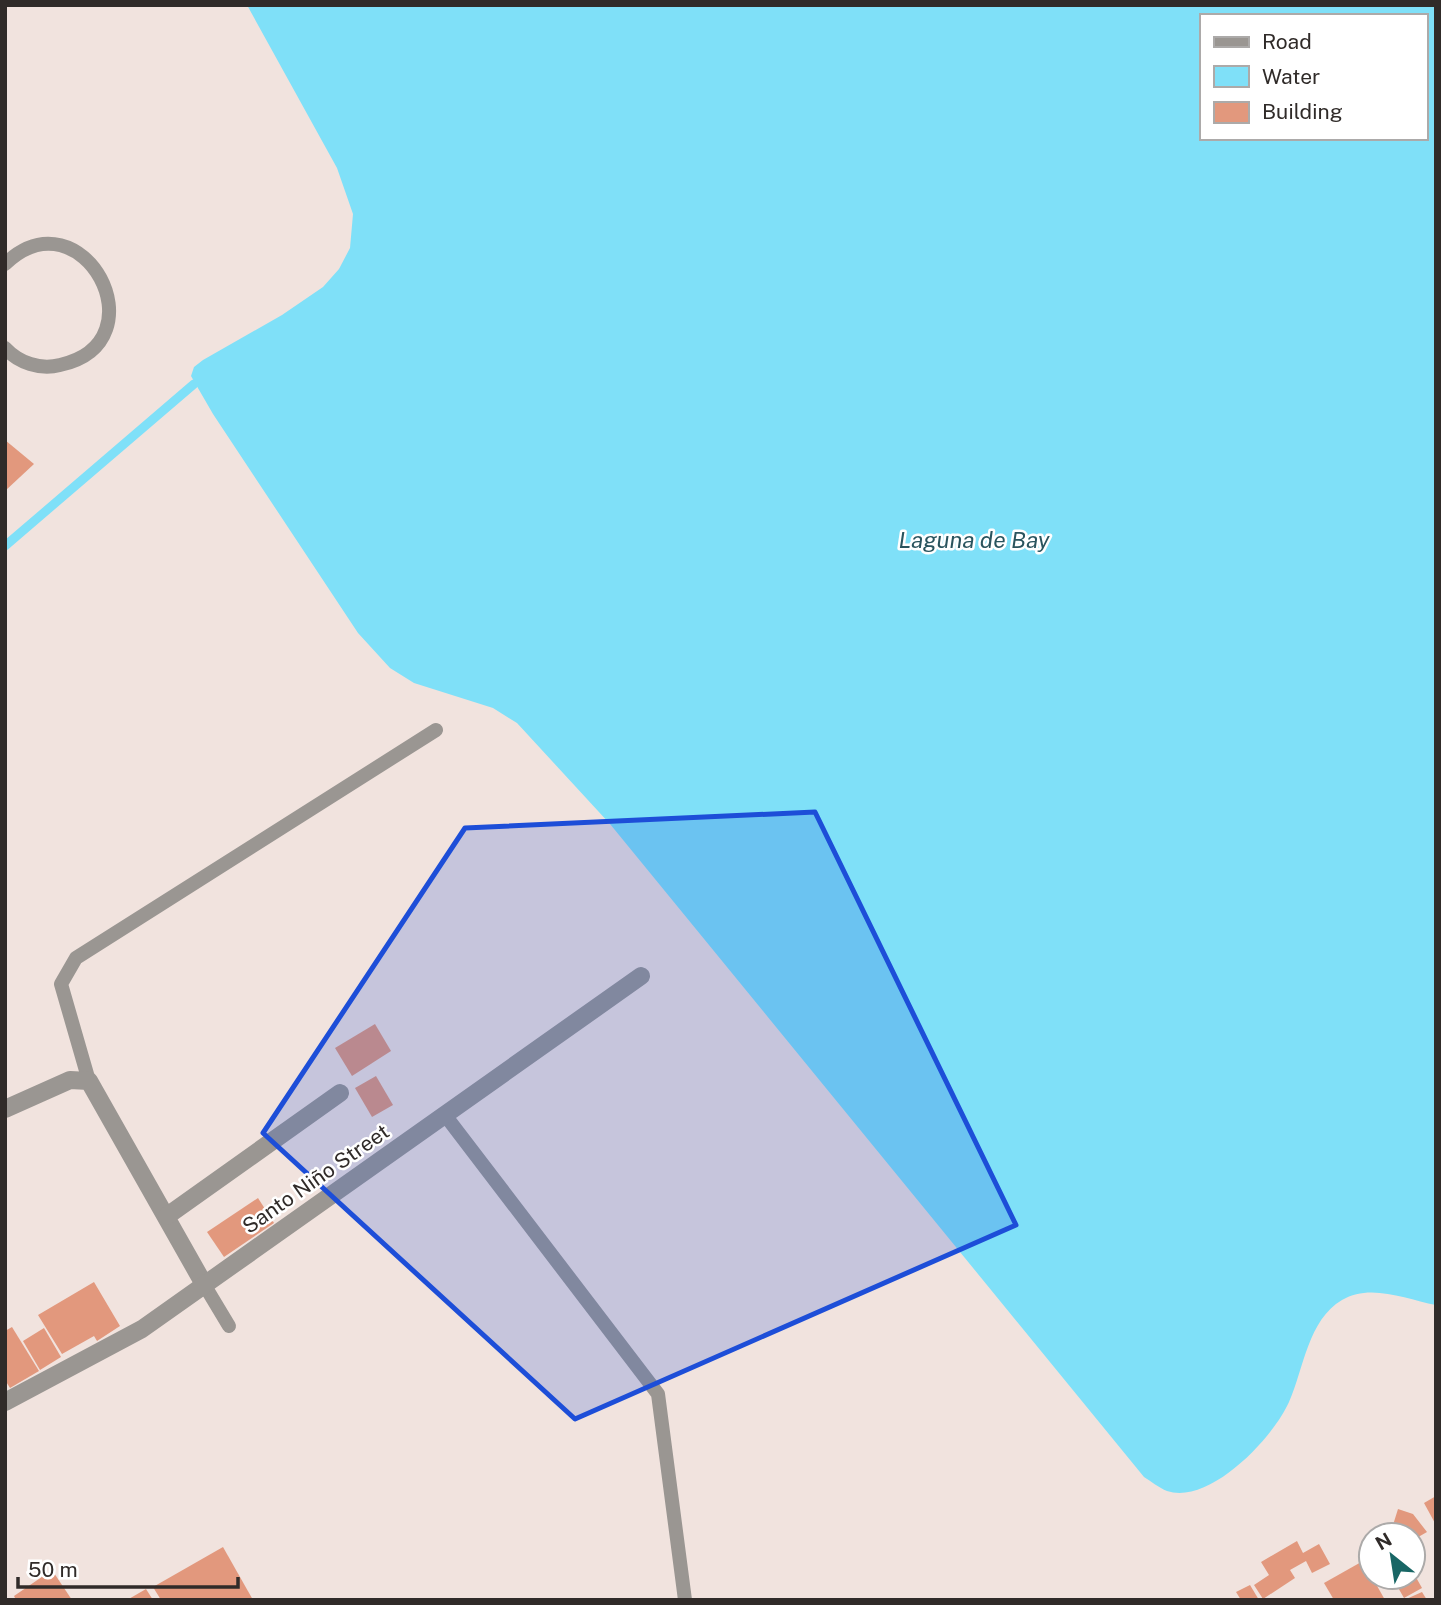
<svg xmlns="http://www.w3.org/2000/svg" width="1441" height="1605" viewBox="0 0 1441 1605" font-family="'Public Sans',sans-serif">
<rect width="100%" height="100%" fill="#f1e3de"/>
<path fill="#7fe0f8" fill-rule="evenodd" d="M247 5H1436V1305C1406 1299 1370 1283 1342 1300 1308 1320 1304 1368 1289 1402 1273 1438 1210 1505 1167 1491 1159 1488 1151 1481 1144 1477L610 824 517 723 493 708 414 683 390 668 358 633 213 414 191 376 194 367 203 360 282 315 323 287 339 269 350 248 353 214 337 168ZM1201 16H1425V138H1201Z"/>
<g fill="none" stroke-linecap="round" stroke-linejoin="round">
<path stroke="#7fe0f8" stroke-width="9" d="M5 546 194 384"/>
</g>
<g fill="#e2987d">
<path d="M5 440 34 464 5 491Z"/>
<path d="M375 1024 391 1051 352 1076 335 1048Z"/>
<path d="M376 1076 393 1105 372 1117 355 1088Z"/>
<path d="M258 1198 274 1223 224 1257 207 1232Z"/>
<path d="M94 1282 120 1326 97 1341 94 1336 62 1354 38 1315Z"/>
<path d="M12 1327 39 1371 10 1388 5 1380V1331Z"/>
<path d="M44 1328 61 1357 40 1370 23 1341Z"/>
<path d="M1436 1496V1525L1424 1503Z"/>
<path d="M1398 1509 1413 1514 1427 1532 1413 1540V1535H1401L1393 1525Z"/>
<path d="M1297 1541 1303 1553 1319 1544 1330 1564 1312 1573 1306 1561 1290 1570 1295 1578 1263 1599 1254 1585 1269 1575 1261 1562Z"/>
<path d="M223 1547 253 1600H161L153 1587Z"/>
<path d="M1363 1561 1385 1600H1334L1324 1583Z"/>
<path d="M52 1570 72 1600H16L14 1596Z"/>
<path d="M1413 1572 1422 1588 1404 1598 1392 1577H1413Z"/>
<path d="M1250 1585 1259 1600H1241L1236 1592Z"/>
<path d="M146 1589 153 1600H127Z"/>
<path d="M1422 1592 1427 1600H1404Z"/>
</g>
<g fill="none" stroke-linecap="round" stroke-linejoin="round">
<g stroke="#9a9692" stroke-width="14">
<path d="M5 264C82 190 164 342 60 365 40 370 19 363 5 348"/>
<path d="M89 1081 61 984 76 958 436 730"/>
<path d="M445 1115 658 1394 685 1600"/>
<path d="M205 1286 229 1326"/>
</g>
<g stroke="#9a9692" stroke-width="18">
<path d="M5 1109 70 1080 89 1081 205 1286"/>
<path d="M167 1216 340 1093"/>
<path d="M5 1402 142 1329 641 976"/>
</g>
</g>
<path fill="#1d4ed8" fill-opacity="0.2" stroke="#1d4ed8" stroke-width="5" stroke-linejoin="round" d="M815 812 1016 1225 575 1419 263 1133 465 828Z"/>
<g text-anchor="middle" stroke-width="5" stroke-linejoin="round" paint-order="stroke">
<g font-size="21" fill="#302b29" stroke="#fff">
<text transform="translate(316 1179) rotate(-35)" y="7">Santo Niño Street</text>
</g>
<g font-size="23" font-style="italic" fill="#29545e" stroke="#fff">
<text x="974" y="548">Laguna de Bay</text>
</g>
</g>
<rect width="1441" height="1605" fill="none" stroke="#302b29" stroke-width="14"/>
<rect x="1200" y="14" width="228" height="126" fill="#ffffff" stroke="#acaaa9" stroke-width="2"/>
<rect x="1214" y="37" width="35" height="10" fill="#9a9692" stroke="#acaaa9" stroke-width="2"/>
<text x="1262" y="49" font-size="21" fill="#302b29">Road</text>
<rect x="1214" y="66" width="35" height="21" fill="#7fe0f8" stroke="#acaaa9" stroke-width="2"/>
<text x="1262" y="84" font-size="21" fill="#302b29">Water</text>
<rect x="1214" y="102" width="35" height="21" fill="#e2987d" stroke="#acaaa9" stroke-width="2"/>
<text x="1262" y="119" font-size="21" fill="#302b29">Building</text>
<g transform="translate(1392 1556) rotate(330)"><circle r="33" fill="#ffffff" stroke="#acaaa9" stroke-width="2"/>
<path d="M0-5L12 26L0 18L-12 26Z" fill="#186665"/>
<text y="-10" font-size="19" font-weight="bold" text-anchor="middle" fill="#302b29">N</text>
</g>
<path d="M18 1577v10h220v-10" fill="none" stroke="#302b29" stroke-width="3.5"/>
<text x="28" y="1577" font-size="21" fill="#302b29" stroke="#ffffff" stroke-width="5" paint-order="stroke">50 m</text>
</svg>
